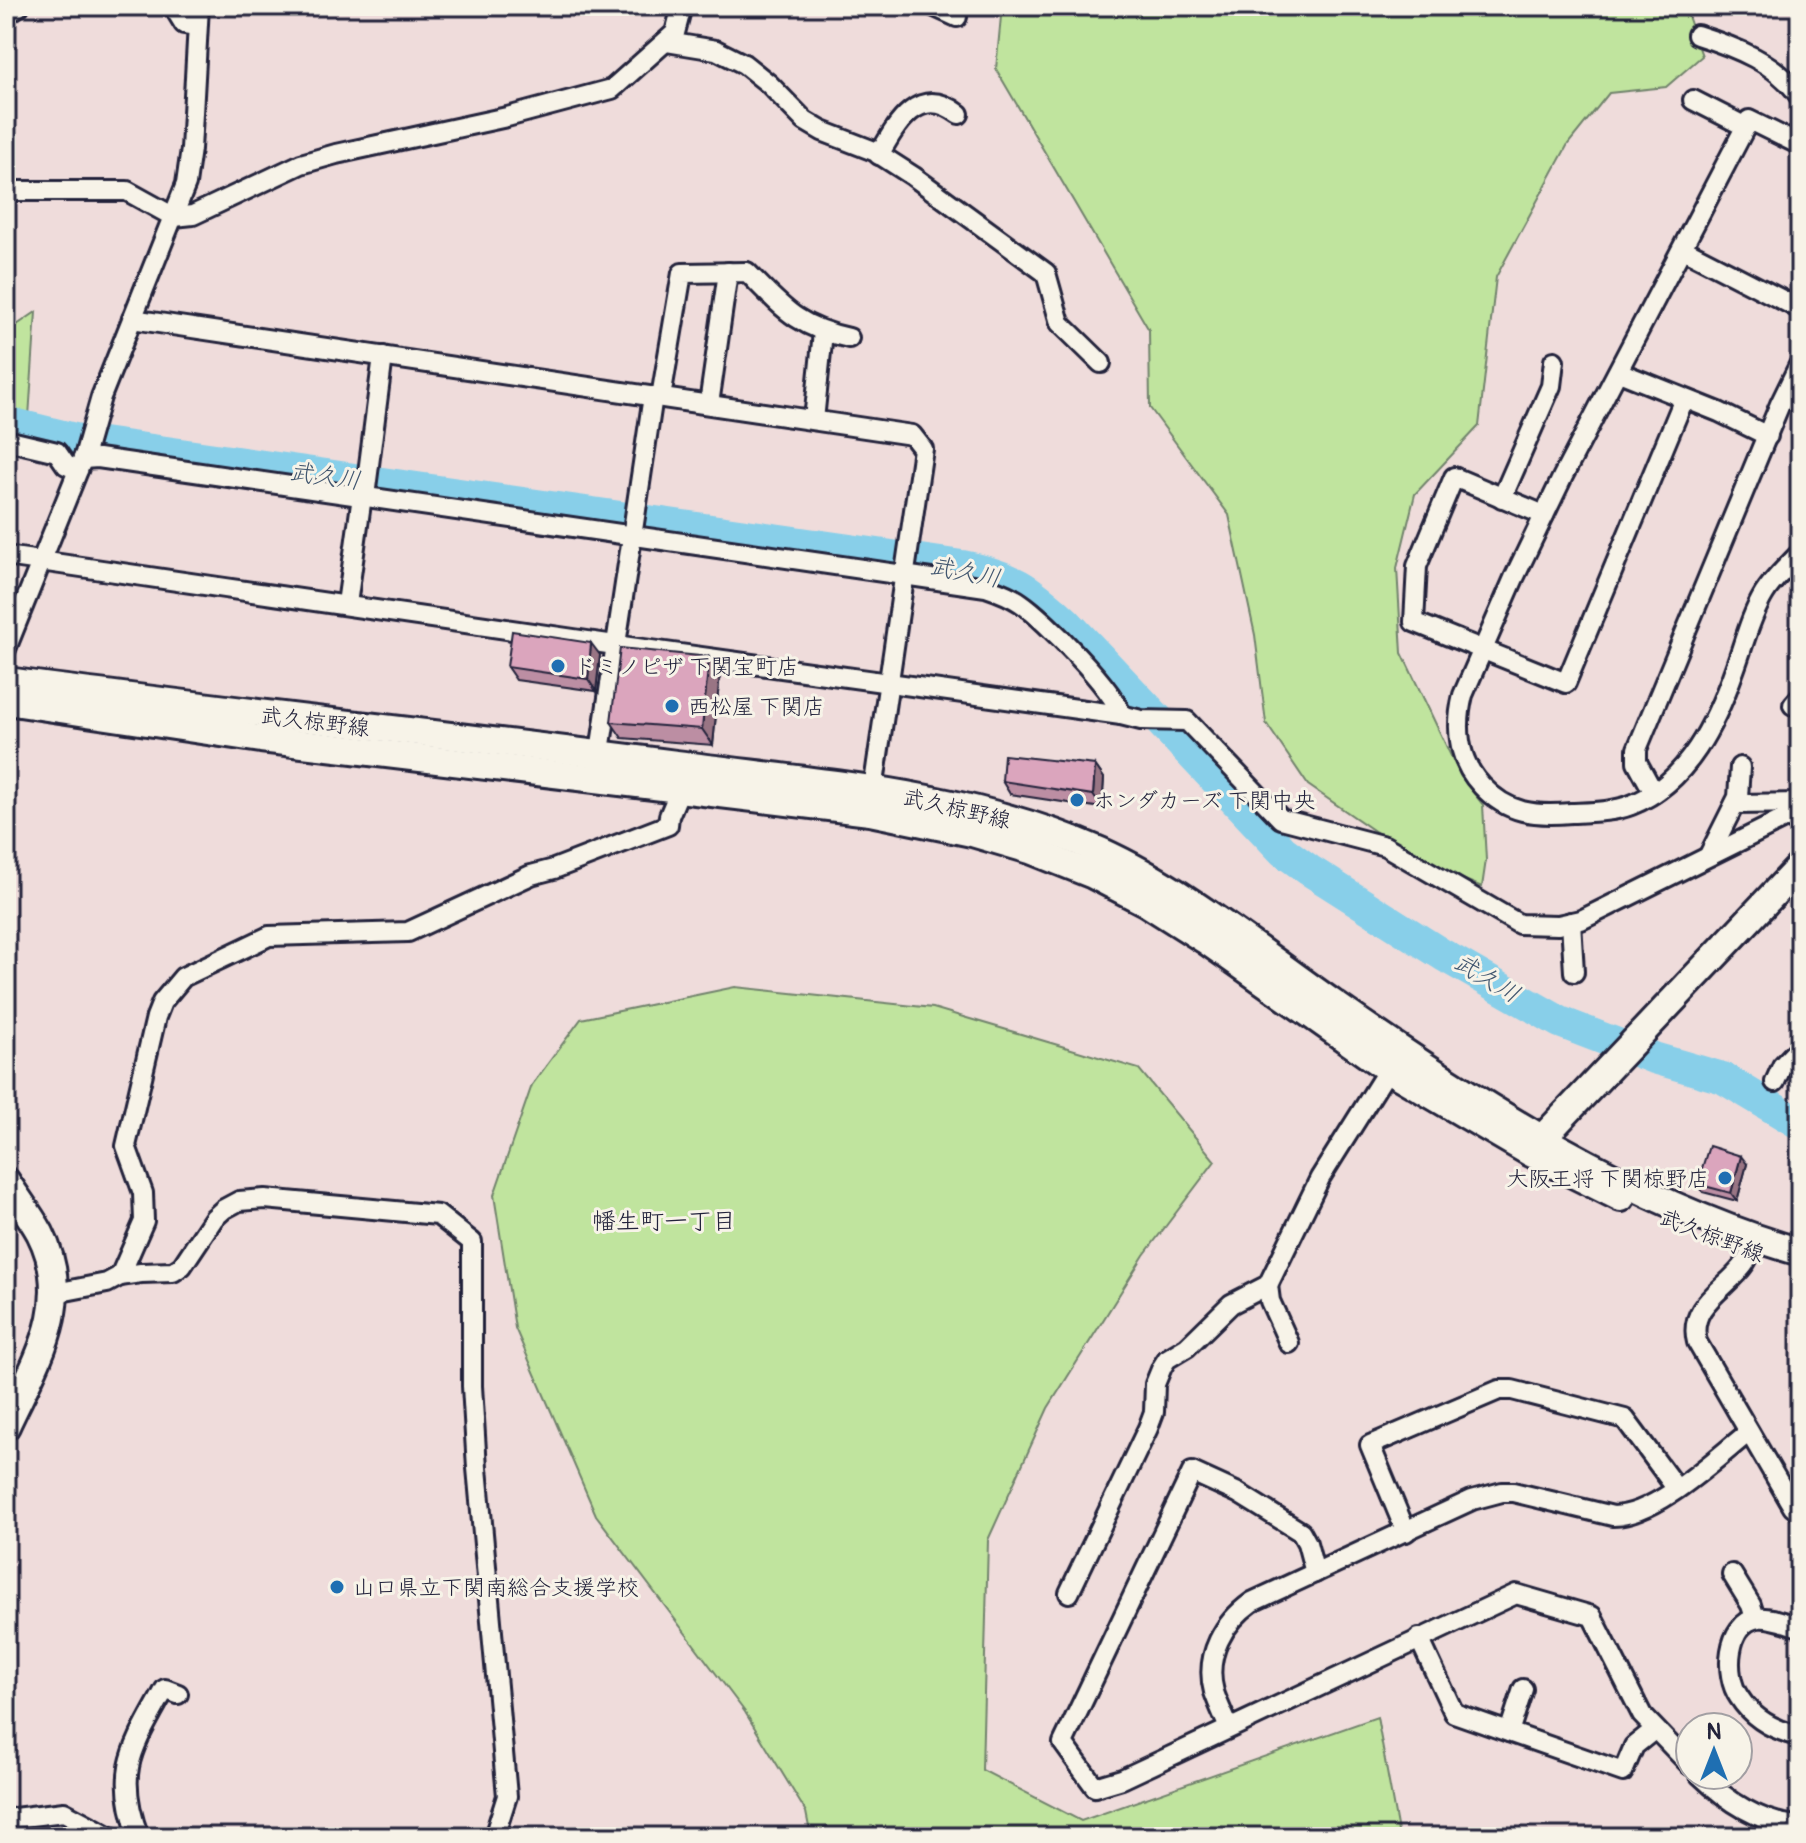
<svg xmlns="http://www.w3.org/2000/svg" width="1806" height="1843" viewBox="0 0 1806 1843" font-family="Pangolin,'Klee One',sans-serif">
<rect width="100%" height="100%" fill="#efdcdb"/>
<filter id="ink" filterUnits="userSpaceOnUse"><feTurbulence type="fractalNoise" baseFrequency=".0125" numOctaves="2"/><feDisplacementMap in="SourceGraphic" scale="16" xChannelSelector="R" yChannelSelector="G"/><feConvolveMatrix kernelMatrix="1 2 1 2 8 2 1 2 1" color-interpolation-filters="sRGB"/></filter>
<g filter="url(#ink)">
<g fill="#c0e49e" stroke="#71836c" stroke-width="2">
<path d="M1002 6H1695L1688 16 1702 56 1666 87 1609 93 1568 144 1496 277 1479 426 1415 494 1397 568 1402 653 1461 777 1483 805 1486 860 1482 887 1418 861 1308 785 1266 723 1255 635 1229 515 1150 408 1149 330 996 69Z"/>
<path d="M36 312 29 417 6 410V329H11Z"/>
<path d="M735 987 933 1008 1139 1069 1215 1161 1144 1255 1048 1408 988 1540 982 1770 1081 1821 1377 1717 1399 1837H811L806 1812 745 1712 596 1515 515 1328 494 1195 532 1085 581 1019Z"/>
</g>
<g fill="none" stroke-linecap="round" stroke-linejoin="round">
<path stroke="#88cfe9" stroke-width="32" d="M6 422 75 439 962 566C1012 576 1029 588 1066 622L1283 851 1309 870 1443 955 1560 1022 1654 1058 1723 1078 1800 1124"/>
<g stroke="#22223b" stroke-width="24">
<g id="street">
<path d="M173 6 184 24 197 26"/>
<path d="M933 6 957 17"/>
<path d="M6 15 19 6"/>
<path d="M1697 35C1735 47 1778 63 1800 97"/>
<path d="M667 42 716 50 744 64 769 84 805 121 822 131 874 151 913 176 1046 273 1060 323 1101 363"/>
<path d="M1693 100 1746 127"/>
<path d="M1800 145 1749 120 1563 476 1514 578 1463 695C1455 728 1458 761 1482 786 1508 814 1535 816 1571 813 1591 812 1613 812 1631 805 1688 783 1716 722 1735 668 1744 644 1750 617 1764 594 1773 579 1788 566 1800 553"/>
<path d="M879 155C897 123 919 84 959 114"/>
<path d="M6 191H127L174 217 193 215 301 164 336 154 507 117 612 89 675 33 682 6"/>
<path d="M1683 249 1800 309"/>
<path d="M132 319 912 435 923 449 873 790"/>
<path d="M1619 372 1719 412 1768 436"/>
<path d="M661 397 682 273 747 272C783 308 797 327 849 338"/>
<path d="M709 404 728 272"/>
<path d="M814 420 823 332"/>
<path d="M6 440 57 452 66 465 78 470"/>
<path d="M83 459 98 458 986 587C998 591 1011 596 1021 603 1043 618 1116 691 1121 715"/>
<path d="M365 496 383 356"/>
<path d="M1502 498 1551 386 1554 361"/>
<path d="M1544 515 1454 477 1417 566 1414 622 1566 683 1684 399"/>
<path d="M6 556 615 645 1121 715 1141 720 1187 721 1281 819 1385 846 1519 924 1558 925 1581 920 1800 811"/>
<path d="M347 604 362 496"/>
<path d="M6 649 85 453 101 397 186 184 191 149 199 6"/>
<path d="M1793 705 1800 697"/>
<path d="M598 765 653 396"/>
<path d="M1654 793 1637 762V749L1780 404 1800 363"/>
<path d="M1735 804 1800 803"/>
<path d="M1709 855 1738 797 1740 767"/>
<path d="M1571 922 1574 972"/>
<path d="M1775 1082 1782 1066 1800 1047"/>
<path d="M1755 1238C1752 1247 1750 1255 1745 1263 1728 1289 1687 1304 1697 1342L1793 1507 1800 1512"/>
<path d="M120 1276 144 1221 143 1193 126 1146 156 1017 162 1002 183 977 269 936 408 932 531 875 554 869 668 825 669 816 680 790"/>
<path d="M1268 1285 1270 1301 1289 1343"/>
<path d="M55 1293 107 1283 120 1276 141 1273 173 1272 182 1266 214 1218 224 1209 239 1201 265 1199 438 1215 472 1242V1386L477 1468 507 1796 494 1837"/>
<path d="M1406 1532 1370 1445 1499 1390H1512L1625 1419 1676 1488"/>
<path d="M1315 1573 1307 1543 1301 1532 1238 1493 1192 1472 1063 1743 1095 1787 1122 1779 1516 1594 1592 1616 1642 1715 1690 1765"/>
<path d="M1732 1574 1751 1605 1755 1618"/>
<path d="M1069 1593 1148 1428 1154 1412 1155 1384 1162 1367 1167 1359 1187 1347 1231 1304 1268 1285 1320 1178 1394 1060"/>
<path d="M1800 1627C1788 1624 1770 1616 1758 1618 1726 1623 1724 1676 1739 1697 1753 1719 1776 1731 1800 1736"/>
<path d="M1419 1638 1454 1713 1623 1772 1634 1746 1654 1730"/>
<path d="M1229 1728C1224 1716 1218 1704 1214 1692 1204 1655 1224 1622 1252 1602L1472 1500 1502 1492H1513L1613 1516C1656 1516 1715 1459 1749 1432"/>
<path d="M1509 1732 1523 1689"/>
<path d="M1700 1775C1728 1802 1761 1824 1800 1826"/>
<path d="M6 1819 64 1812 111 1837"/>
<path d="M139 1837C114 1770 133 1748 165 1689L178 1694"/>
</g>
</g>
<g stroke="#22223b" stroke-width="32">
<g id="secondary">
<path d="M6 681C229 711 453 735 676 764 819 783 967 792 1100 851 1184 889 1258 951 1334 1004 1478 1105 1630 1202 1800 1252"/>
<path d="M6 701 261 739 870 812 972 833 1030 850 1093 875 1145 902 1205 940 1389 1070 1529 1152 1621 1198"/>
<path d="M1533 1148 1800 866"/>
<path d="M6 1181C17 1198 30 1215 40 1233 76 1303 35 1363 6 1426"/>
</g>
</g>
<use href="#street" stroke="#f7f3e8" stroke-width="18"/>
<use href="#secondary" stroke="#f7f3e8" stroke-width="26"/>
</g>
<g fill="#bc8ea3" stroke="#22223b" stroke-width="2">
<path d="M600 655 596 691 516 680 507 667Z"/>
<path d="M720 673 713 745 622 738 611 722Z"/>
<path d="M1095 765 1104 778 1102 808 1010 794 1002 781Z"/>
<path d="M1747 1164 1737 1201 1703 1192 1697 1184Z"/>
</g>
<g fill="#997484" stroke="#22223b" stroke-width="2">
<path d="M591 643 600 655 596 691 588 679Z"/>
<path d="M709 657 720 673 713 745 702 729Z"/>
<path d="M1095 765 1104 778 1102 808 1093 795Z"/>
<path d="M1741 1156 1747 1164 1737 1201 1731 1193Z"/>
</g>
<g fill="#dba5bd" stroke="#22223b" stroke-width="2">
<path d="M512 631 591 643 588 679 507 667Z"/>
<path d="M620 648 709 657 702 729 611 722Z"/>
<path d="M1004 755 1095 765 1093 795 1002 781Z"/>
<path d="M1709 1146 1741 1156 1731 1193 1697 1184Z"/>
</g>
</g>
<g fill="#1f6fb2" stroke="#f7f3e8" stroke-width="3">
<circle cx="558" cy="666" r="8"/>
<circle cx="672" cy="706" r="8"/>
<circle cx="1077" cy="800" r="8"/>
<circle cx="1725" cy="1178" r="8"/>
<circle cx="337" cy="1587" r="8"/>
</g>
<g text-anchor="middle" stroke-width="6" stroke-linejoin="round" paint-order="stroke">
<g font-size="22" fill="#22223b" stroke="#f7f3e8" text-anchor="start">
<text x="574" y="674">ドミノピザ 下関宝町店</text>
<text x="688" y="714">西松屋 下関店</text>
<text x="1093" y="808">ホンダカーズ 下関中央</text>
<text x="1709" y="1186" text-anchor="end">大阪王将 下関椋野店</text>
<text x="353" y="1595">山口県立下関南総合支援学校</text>
</g>
<g font-size="22" fill="#22223b" stroke="#f7f3e8">
<text transform="translate(315 721) rotate(7)" y="8">武久椋野線</text>
<text transform="translate(957 808) rotate(13)" y="8">武久椋野線</text>
<text transform="translate(1712 1235) rotate(21)" y="8">武久椋野線</text>
</g>
<g font-size="24" font-style="italic" fill="#41566f" stroke="#f7f3e8">
<text transform="translate(325 476) rotate(8)" y="8">武久川</text>
<text transform="translate(965 572) rotate(11)" y="8">武久川</text>
<text transform="translate(1487 978) rotate(31)" y="8">武久川</text>
</g>
<g font-size="24" fill="#22223b" stroke="#f7f3e8">
<text x="664" y="1229">幡生町一丁目</text>
</g>
</g>
<rect width="1806" height="1843" fill="none" stroke="#f7f3e8" stroke-width="32"/>
<rect x="16" y="16" width="1774" height="1811" fill="none" stroke="#22223b" stroke-width="3" filter="url(#ink)"/>
<g transform="translate(1714 1751)"><circle r="38" fill="#f7f3e8" stroke="#a29fa3" stroke-width="2"/>
<path d="M0-6L14 30L0 20L-14 30Z" fill="#1f6fb2"/>
<text y="-12" font-size="22" font-weight="bold" text-anchor="middle" fill="#22223b">N</text>
</g>
</svg>
